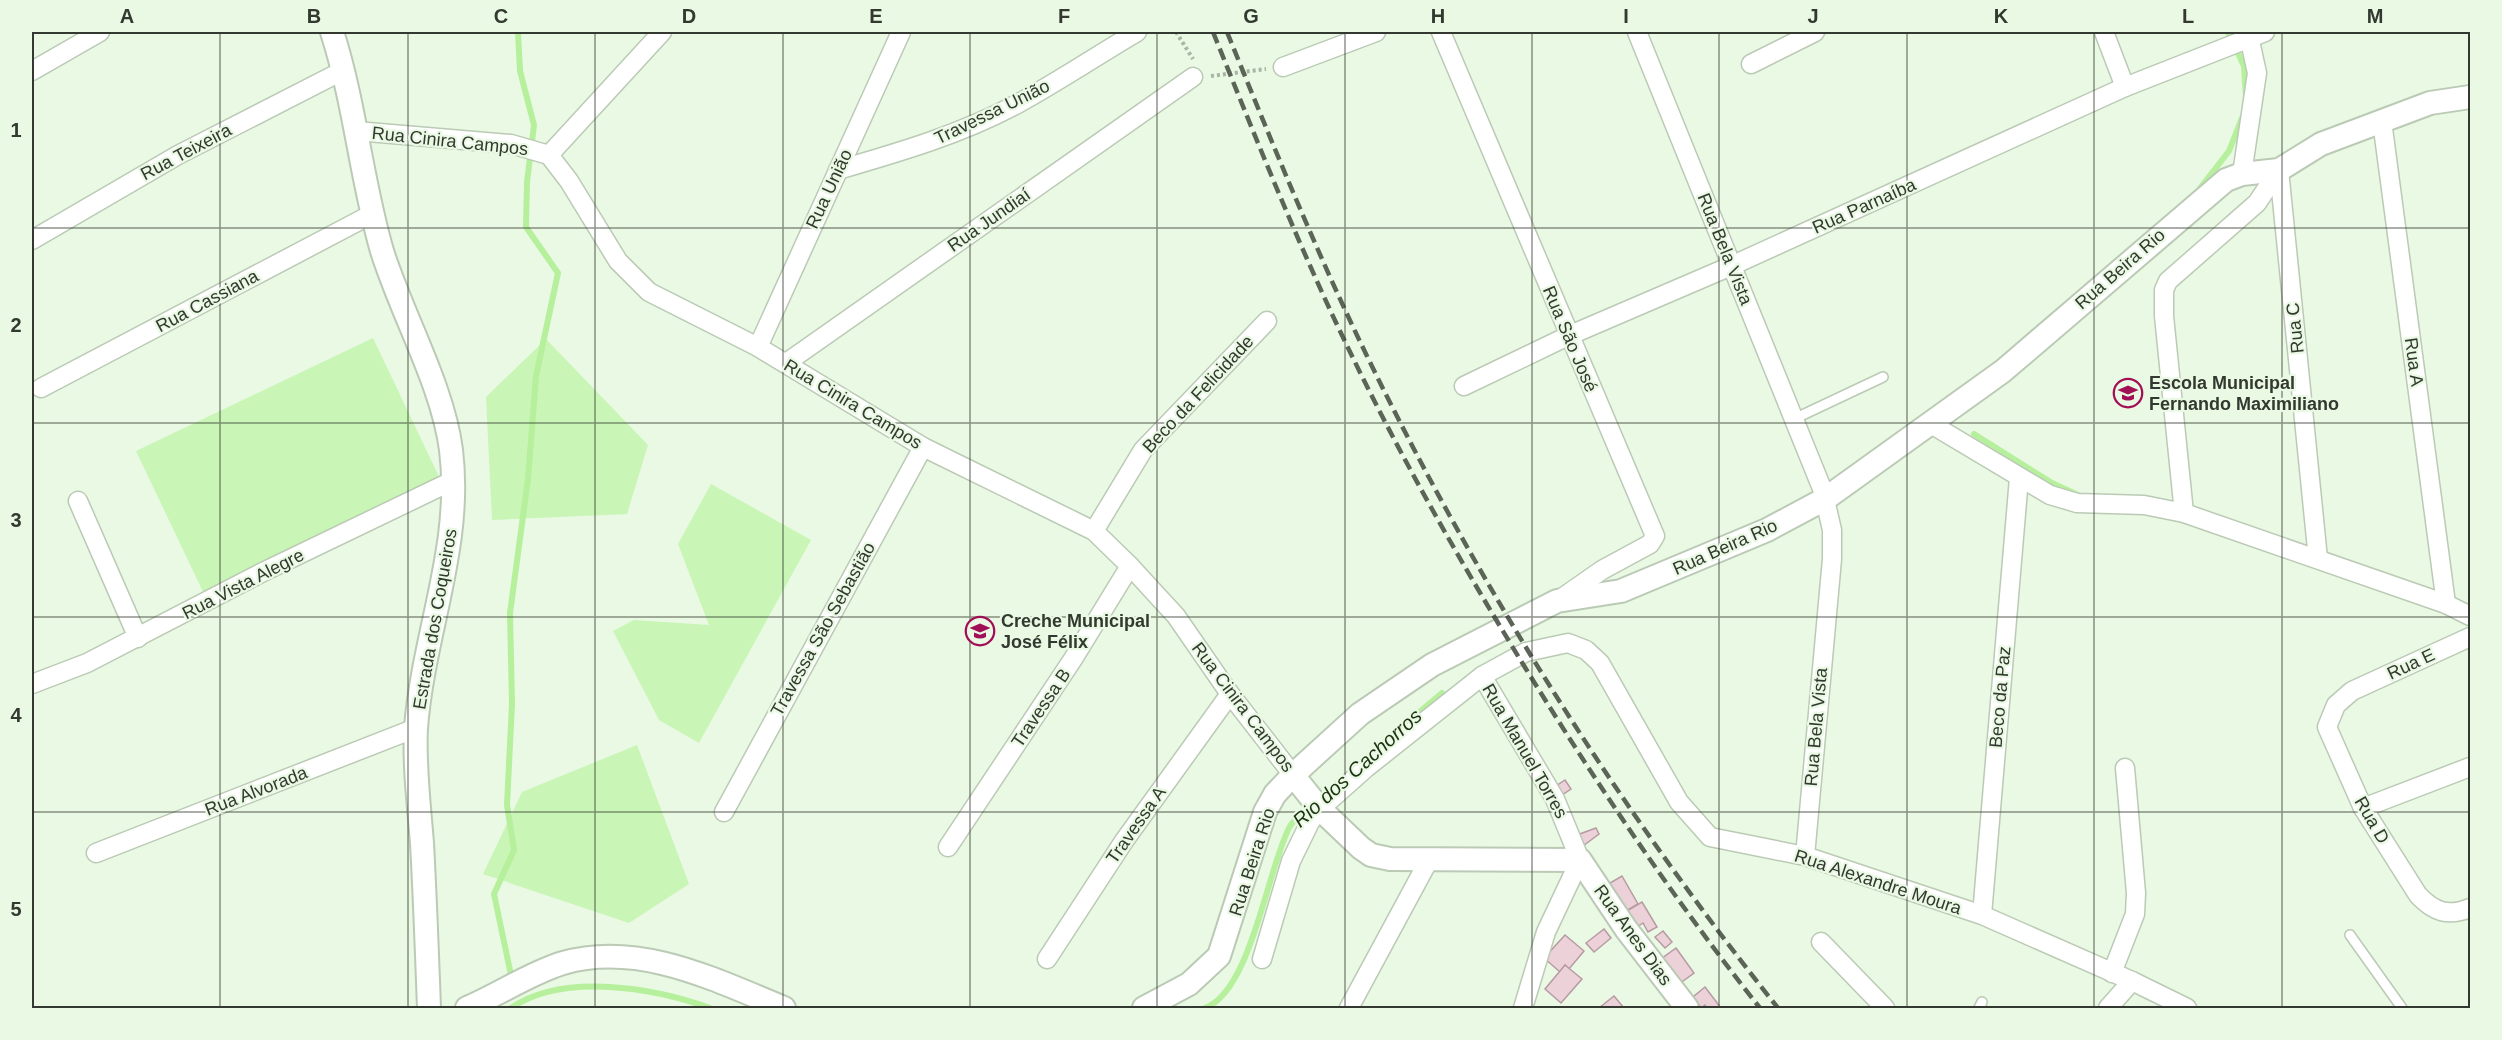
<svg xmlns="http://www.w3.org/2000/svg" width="2502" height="1040" viewBox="0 0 2502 1040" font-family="Helvetica,sans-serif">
<rect width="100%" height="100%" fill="#e9f9e3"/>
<g fill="#c9f5b6">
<path d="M373 338 442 483 205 596 136 451Z"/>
<path d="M546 339 648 445 627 514 492 520 486 397Z"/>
<path d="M711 484 811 540 699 743 659 720 613 631 634 620 709 625 678 544Z"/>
<path d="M637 745 689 884 629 923 483 874 522 792Z"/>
</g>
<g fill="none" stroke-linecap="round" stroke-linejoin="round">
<g stroke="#b6f09c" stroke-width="6">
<path d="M2228 32 2244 66 2246 97"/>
<path d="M2198 191 2229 151 2242 118"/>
<path d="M1974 434 2052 483 2078 495"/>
<path d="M1385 741 1442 693"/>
<path d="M512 980 494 894 514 850 507 805 512 704 510 613 528 479 536 376 558 273 526 227 527 182 534 125 520 71 518 32"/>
<path d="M511 1008C564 972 654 988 710 1008"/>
<path d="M1205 1008C1251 991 1267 871 1289 828 1293 819 1305 812 1312 806"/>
</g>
</g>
<g fill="#edd1d9" stroke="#b69ba3" stroke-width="1.5">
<path d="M1565 780 1571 789 1559 797 1553 788Z"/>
<path d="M1596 828 1599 834 1583 846 1577 835Z"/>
<path d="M1622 876 1638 904 1626 911 1610 883Z"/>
<path d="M1642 902 1657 927 1648 932 1643 923 1634 929 1625 912Z"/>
<path d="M1604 929 1611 938 1594 952 1586 943Z"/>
<path d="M1663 931 1672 942 1665 948 1655 937Z"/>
<path d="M1565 935 1584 951 1569 969 1565 965 1560 972 1544 958Z"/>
<path d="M1676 948 1694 973 1679 984 1661 959Z"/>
<path d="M1565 965 1582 979 1561 1003 1545 989Z"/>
<path d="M1705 987 1721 1008H1707L1705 1005 1701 1008 1693 997Z"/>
<path d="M1614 996 1624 1008H1599Z"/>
</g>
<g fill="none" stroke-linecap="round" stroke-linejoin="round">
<g stroke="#bbcab5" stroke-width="12">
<g id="service">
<path d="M1796 418 1883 377"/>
<path d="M2350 935 2402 1008"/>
<path d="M1979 1008 1982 1002"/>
</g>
</g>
<g stroke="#bbcab5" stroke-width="21">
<g id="minor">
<path d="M1441 32 1655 536 1650 544 1602 570 1559 600"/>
<path d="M1637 32 1823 491 1832 530V559L1805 856"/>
<path d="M2104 32 2125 87"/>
<path d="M1751 64 1815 32"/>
<path d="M1283 67 1376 32"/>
<path d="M32 71 100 32"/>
<path d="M2382 121 2446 604"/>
<path d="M356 131 511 144 549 155 569 181 618 261 649 292 758 347 923 447 1094 531 1130 566 1176 616 1230 694 1293 775"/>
<path d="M549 155 662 32"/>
<path d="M838 170C900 152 962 134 1019 103 1059 81 1098 55 1137 32"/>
<path d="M2279 170 2318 559"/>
<path d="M2242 174 2257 73 2248 32"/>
<path d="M32 240 178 155 344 70"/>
<path d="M758 347 901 32"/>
<path d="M786 363 1193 77"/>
<path d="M1464 386 1568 336 1731 266 2125 87 2265 32"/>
<path d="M41 388 372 214"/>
<path d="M1931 424 2050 495 2077 503 2144 505 2184 513 2446 604 2470 616"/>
<path d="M78 501 138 638"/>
<path d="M2184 513 2164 316V290L2168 281 2257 203 2279 170"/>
<path d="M1094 531 1143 450 1267 321"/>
<path d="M2470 637 2352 691 2336 705 2327 727 2363 808 2418 895C2434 912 2448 917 2470 908"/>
<path d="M1482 676 1555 799 1580 860 1546 932 1523 1008"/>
<path d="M32 684 87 663 265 571 452 481"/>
<path d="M2363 808 2470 767"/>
<path d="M724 812 923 447"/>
<path d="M948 847 1073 659 1130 566"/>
<path d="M96 853 416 728"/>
<path d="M1982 915 2019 478"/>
<path d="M1821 942 1885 1008"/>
<path d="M1047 959 1124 841 1230 694"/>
<path d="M1262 959 1291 861 1310 822 1320 809 1366 768 1482 676 1526 652 1568 643 1586 650 1600 663 1679 802 1710 837 1805 856 1982 915 2132 981 2187 1008"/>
<path d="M2112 973 2135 914 2136 893 2125 768"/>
<path d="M1349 1008 1430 858"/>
<path d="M2108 1008 2132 981"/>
</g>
</g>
<g stroke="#bbcab5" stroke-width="26">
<g id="tertiary">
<path d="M332 32C355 103 361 179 382 251 402 315 443 386 451 450 463 546 423 634 416 728 414 766 419 805 422 843 425 898 427 953 429 1008"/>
<path d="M1293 775 1320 809 1361 848 1371 855 1390 859 1580 860 1626 929 1687 1008"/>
<path d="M467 1008C498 995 530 973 563 963 639 941 715 980 784 1008"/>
<path d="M1144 1008 1189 984 1219 956 1265 812 1275 794 1293 775 1360 714 1432 665 1557 601 1621 591 1767 530 1825 499 2003 371 2226 180 2242 174 2279 170 2321 144 2361 129 2430 103 2470 97"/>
</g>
</g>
<g stroke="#a8b5a3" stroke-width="4" stroke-dasharray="3 3" stroke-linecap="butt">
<path d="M1176 32 1193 59"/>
<path d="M1211 76 1266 69"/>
</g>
<use href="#service" stroke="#fff" stroke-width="9"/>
<use href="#minor" stroke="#fff" stroke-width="18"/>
<use href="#tertiary" stroke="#fff" stroke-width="22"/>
<g stroke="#5c6458" stroke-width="4.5" stroke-dasharray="12 6" stroke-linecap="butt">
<path d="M1213 32C1257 141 1301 252 1353 358 1405 465 1464 568 1526 669 1598 786 1675 901 1760 1008"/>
<path d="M1227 32C1271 140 1315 249 1366 354 1478 585 1618 808 1778 1008"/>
</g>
</g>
<path fill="none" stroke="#333930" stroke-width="1.5" stroke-opacity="0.55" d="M220 32V1008M408 32V1008M595 32V1008M783 32V1008M970 32V1008M1157 32V1008M1345 32V1008M1532 32V1008M1719 32V1008M1907 32V1008M2094 32V1008M2282 32V1008M32 228H2470M32 423H2470M32 617H2470M32 812H2470"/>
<defs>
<g id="school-ring" transform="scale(1.5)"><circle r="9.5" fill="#e9f9e3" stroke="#a11056" stroke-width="1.5"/><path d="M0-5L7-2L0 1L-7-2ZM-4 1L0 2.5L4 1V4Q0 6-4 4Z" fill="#a11056"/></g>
</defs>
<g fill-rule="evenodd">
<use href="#school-ring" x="2128" y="393"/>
<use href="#school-ring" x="980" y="631"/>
</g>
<g text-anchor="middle" stroke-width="4.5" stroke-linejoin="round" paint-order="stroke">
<g font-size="18" fill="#333930" stroke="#e9f9e3">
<text transform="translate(992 112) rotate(-26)" y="6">Travessa União</text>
<text transform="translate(450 141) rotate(6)" y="6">Rua Cinira Campos</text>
<text transform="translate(186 152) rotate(-28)" y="6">Rua Teixeira</text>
<text transform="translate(829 189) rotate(-65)" y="6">Rua União</text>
<text transform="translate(1864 206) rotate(-24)" y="6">Rua Parnaíba</text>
<text transform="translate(989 220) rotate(-35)" y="6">Rua Jundiaí</text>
<text transform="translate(1725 249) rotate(68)" y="6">Rua Bela Vista</text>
<text transform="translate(2120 269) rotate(-41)" y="6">Rua Beira Rio</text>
<text transform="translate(207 301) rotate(-28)" y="6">Rua Cassiana</text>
<text transform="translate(2295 328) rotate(-96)" y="6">Rua C</text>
<text transform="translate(1570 339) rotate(67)" y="6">Rua São José</text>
<text transform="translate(2414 362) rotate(82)" y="6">Rua A</text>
<text transform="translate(1198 394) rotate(-47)" y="6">Beco da Felicidade</text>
<text transform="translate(853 404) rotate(31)" y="6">Rua Cinira Campos</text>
<text transform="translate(1725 547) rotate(-24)" y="6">Rua Beira Rio</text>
<text transform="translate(243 584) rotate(-27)" y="6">Rua Vista Alegre</text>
<text transform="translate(435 619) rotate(-80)" y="6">Estrada dos Coqueiros</text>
<text transform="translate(823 629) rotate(-61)" y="6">Travessa São Sebastião</text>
<text transform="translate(2411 664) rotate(-25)" y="6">Rua E</text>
<text transform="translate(2000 697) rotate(-85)" y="6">Beco da Paz</text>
<text transform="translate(1243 707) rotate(53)" y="6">Rua Cinira Campos</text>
<text transform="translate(1041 708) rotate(-56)" y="6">Travessa B</text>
<text transform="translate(1816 727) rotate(-85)" y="6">Rua Bela Vista</text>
<text transform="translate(1525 751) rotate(60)" y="6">Rua Manuel Torres</text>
<text transform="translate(256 791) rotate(-21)" y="6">Rua Alvorada</text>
<text transform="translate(2372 820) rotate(60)" y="6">Rua D</text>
<text transform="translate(1136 825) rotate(-55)" y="6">Travessa A</text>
<text transform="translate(1252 862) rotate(-72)" y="6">Rua Beira Rio</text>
<text transform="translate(1878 882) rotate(18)" y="6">Rua Alexandre Moura</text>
<text transform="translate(1633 935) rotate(54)" y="6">Rua Anes Dias</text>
</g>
<g font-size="18" font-weight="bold" fill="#333930" stroke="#e9f9e3" text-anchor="start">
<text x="2149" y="389">Escola Municipal<tspan x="2149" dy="21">Fernando Maximiliano</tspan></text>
<text x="1001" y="627">Creche Municipal<tspan x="1001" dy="21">José Félix</tspan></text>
</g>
<g font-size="20" font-style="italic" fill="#1c3211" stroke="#e9f9e3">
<text transform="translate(1357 768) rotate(-42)" y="7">Rio dos Cachorros</text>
</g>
</g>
<rect width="2502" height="1040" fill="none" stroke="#e9f9e3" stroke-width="66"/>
<rect x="33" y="33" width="2436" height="974" fill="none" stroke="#333930" stroke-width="2"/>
<g font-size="20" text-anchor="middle" font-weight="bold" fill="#333930">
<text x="127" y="23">A</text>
<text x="314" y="23">B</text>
<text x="501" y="23">C</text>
<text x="689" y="23">D</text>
<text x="876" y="23">E</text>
<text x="1064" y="23">F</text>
<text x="1251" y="23">G</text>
<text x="1438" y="23">H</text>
<text x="1626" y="23">I</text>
<text x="1813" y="23">J</text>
<text x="2001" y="23">K</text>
<text x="2188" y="23">L</text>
<text x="2375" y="23">M</text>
<text x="16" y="137">1</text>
<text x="16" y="332">2</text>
<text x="16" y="527">3</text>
<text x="16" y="722">4</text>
<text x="16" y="916">5</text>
</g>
</svg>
